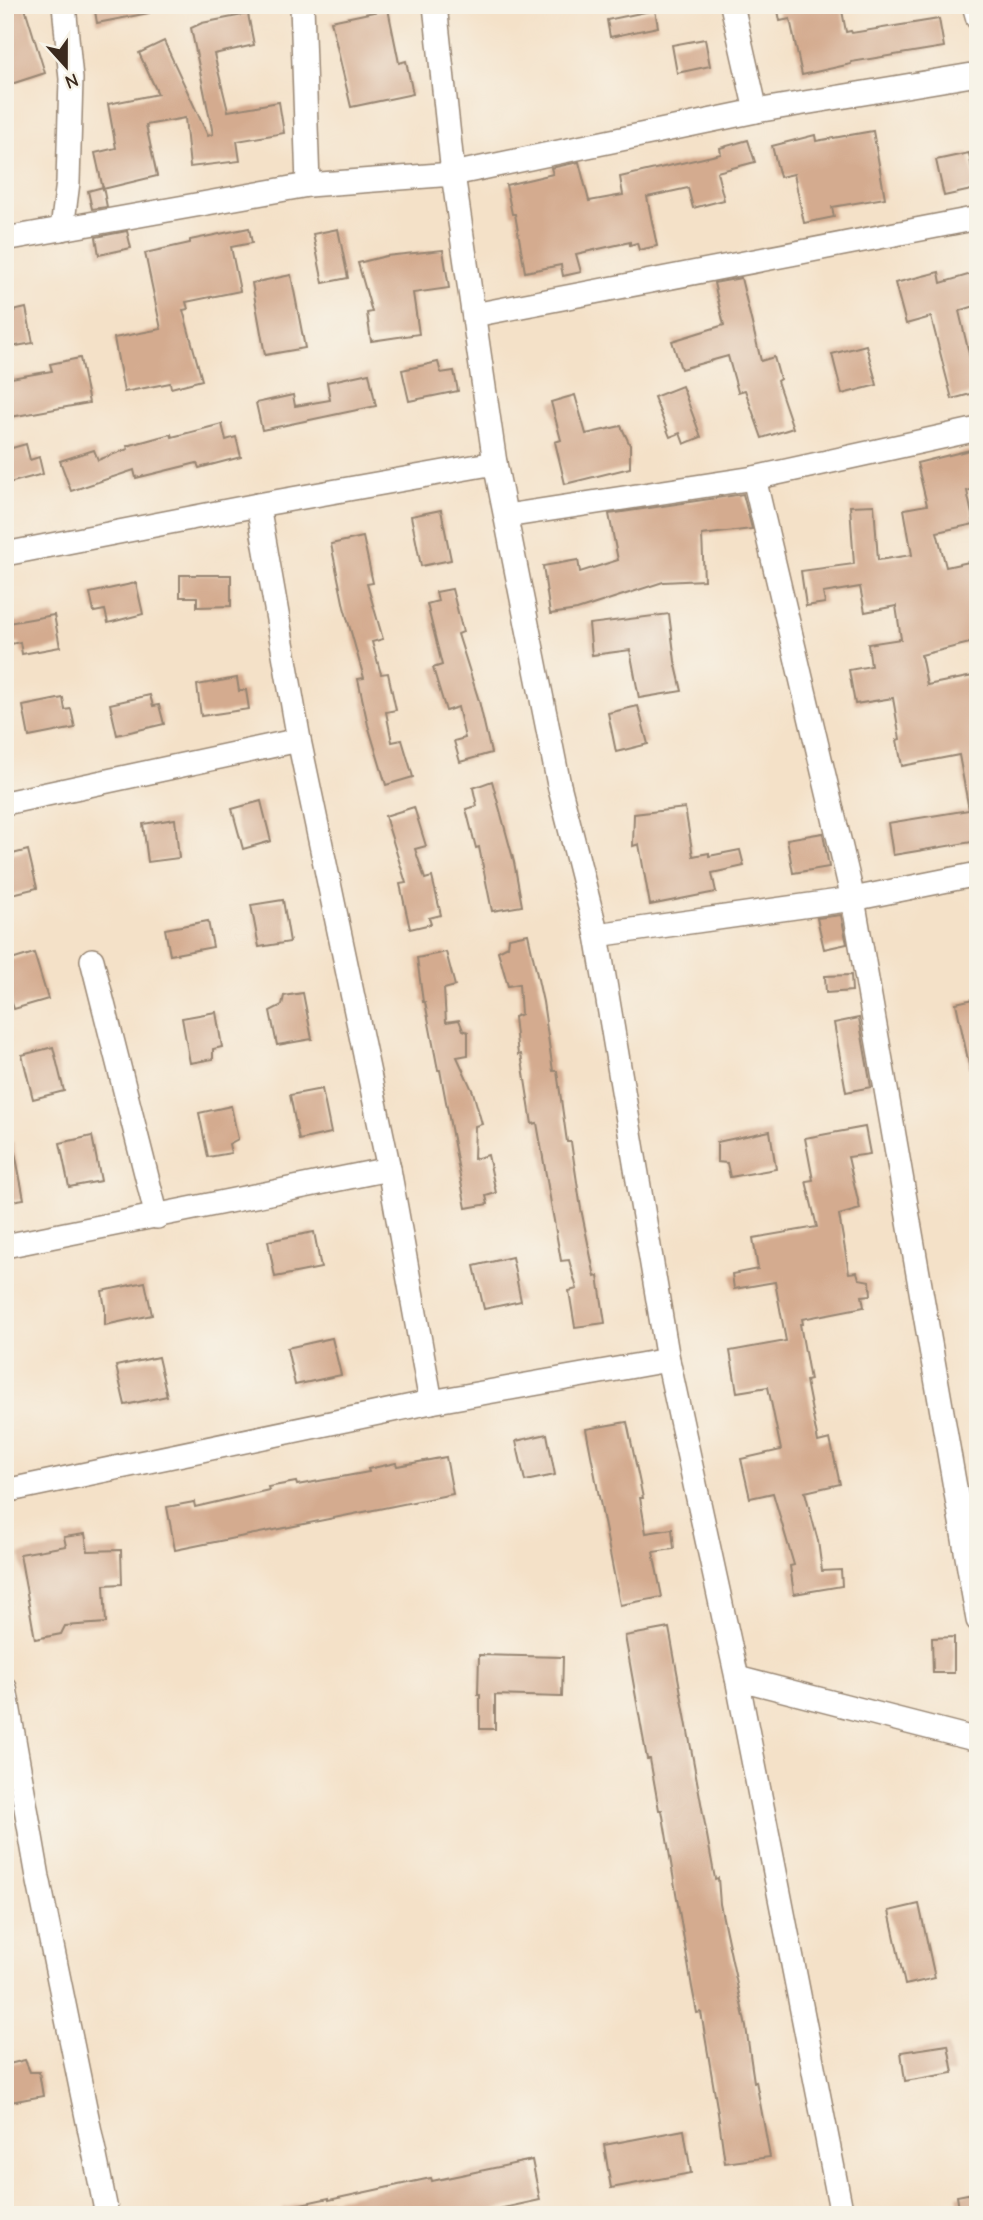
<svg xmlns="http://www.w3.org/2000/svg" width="983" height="2220" viewBox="0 0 983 2220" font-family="'Comic Neue',sans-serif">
<rect width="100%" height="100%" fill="#f7f3e8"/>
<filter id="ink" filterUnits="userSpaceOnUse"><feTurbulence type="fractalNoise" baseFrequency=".0143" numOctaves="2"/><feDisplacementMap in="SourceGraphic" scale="14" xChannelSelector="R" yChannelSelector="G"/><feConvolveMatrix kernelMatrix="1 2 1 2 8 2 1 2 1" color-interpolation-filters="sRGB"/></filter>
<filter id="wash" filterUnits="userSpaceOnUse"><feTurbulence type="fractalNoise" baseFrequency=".00686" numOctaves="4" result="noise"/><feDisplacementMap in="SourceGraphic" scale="28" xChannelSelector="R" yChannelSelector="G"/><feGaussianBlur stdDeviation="1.57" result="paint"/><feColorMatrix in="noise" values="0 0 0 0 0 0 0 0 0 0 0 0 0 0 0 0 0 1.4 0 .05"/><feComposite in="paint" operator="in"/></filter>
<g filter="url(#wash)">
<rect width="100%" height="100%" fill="#f4e1c8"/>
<g id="blocks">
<g fill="#d4ab8f">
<path d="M5 5H24L45 73 5 86Z"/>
<path d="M94 5H148L149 13 97 23Z"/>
<path d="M777 5H841L846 32 851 31 852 33 939 19 944 47 851 62V64L802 75 790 19 780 21Z"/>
<path d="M388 9 399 63 406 61 413 94 351 107 331 21Z"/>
<path d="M655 10 658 27 610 37 607 20Z"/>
<path d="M248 14 254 45 214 54 228 111 279 102 284 133 237 141 240 161 190 167 185 118 146 125 157 176 103 189 95 153 116 148 108 104 158 94 139 53 164 41 208 136 213 134 191 28 202 23Z"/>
<path d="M705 39 710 66 677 73 672 45Z"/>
<path d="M873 131 885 198 832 207 834 217 804 223 794 174 780 177 772 146 815 135 816 141Z"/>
<path d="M748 140 755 162 717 172 724 200 693 208 688 188 647 197 657 246 639 250 637 243 630 245V242L576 254 581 272 563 276 561 265 525 272 515 214H512L506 185 553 174 551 168 579 162 589 201 623 195 620 177 721 154 720 148Z"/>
<path d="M969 153 976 189 944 196 936 160Z"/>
<path d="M103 187 107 207 92 209 88 191Z"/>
<path d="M249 228 252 243 231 247 240 291 186 302 188 309 183 310 202 380 171 388 170 383 124 392 114 338 161 329 145 253 190 243V240Z"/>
<path d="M338 229 348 278 323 283 313 234Z"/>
<path d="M127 231 131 248 99 255 96 237Z"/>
<path d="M443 250 449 288 413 293 419 334 371 341 367 313 372 312 358 263 386 256Z"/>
<path d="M939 272 941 283 978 272V305L959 311 978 392 952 399 931 317 906 324 895 283Z"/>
<path d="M291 275 305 348 265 355 252 283Z"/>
<path d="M741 278 761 361 774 357 780 379 777 381 793 428 762 438 745 390 738 392 728 356 681 369 672 341 724 325 714 283Z"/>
<path d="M26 308 33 343 5 348V313Z"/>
<path d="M866 345 877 385 842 394 832 354Z"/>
<path d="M80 358 89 403 5 418V379L52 371 50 364Z"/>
<path d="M438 362 441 373 454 371 458 391 409 401 402 370Z"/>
<path d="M369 373 376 406 262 430 256 403 293 395 295 406 330 400 327 382Z"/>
<path d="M682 386 701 437 684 444 680 433 670 437 654 397Z"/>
<path d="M575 395 586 434 621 426 630 445V468L565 484 555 442 561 440 551 402Z"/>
<path d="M222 424 226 440 236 437 241 457 199 468 197 463 136 478 134 470 71 491 60 461 94 450 98 460 128 449 127 446 171 434 172 437Z"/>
<path d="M26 444 30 460 39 457 43 474 5 484V450Z"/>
<path d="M970 450 978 480V488L967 491 974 524 937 532 946 567 978 560V641L921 655 927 685 973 676 978 702V841L893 855 888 823 969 810 959 755 902 766 897 740 900 739 893 698 855 704 849 670 871 666 868 644 901 639 896 606 865 612 860 587 823 593 825 603 806 606 801 571 854 564 850 506 874 505 878 560 912 555 904 509 927 505 917 463Z"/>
<path d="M743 494 752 529 702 535 704 580 663 582 577 610 550 614 543 566 578 560 580 572 618 560 609 514Z"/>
<path d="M441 510 451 560 421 566 411 516Z"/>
<path d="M363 537 373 583 367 584 383 639 372 642 381 674 388 673 396 710 386 712 392 742 402 740 413 777 386 785 368 725 358 679 364 678 344 607 331 544Z"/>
<path d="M180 575H231V606L197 607V597H180Z"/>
<path d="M136 583 143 614 108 623 105 610 94 612 90 593Z"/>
<path d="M452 589 463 632 458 634 479 701 491 753 460 762 454 741 465 738 458 707 446 711 433 668 442 665 427 604 438 601 436 592Z"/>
<path d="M669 614 675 661 682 691 639 698 630 650 592 655 589 624Z"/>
<path d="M54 615 60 647 22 654 20 642 11 644 8 623Z"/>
<path d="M237 678 239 691 246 690 249 709 201 716 197 685Z"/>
<path d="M150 695 153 706 159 705 164 724 117 735 110 704Z"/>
<path d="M63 698 65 710 71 709 75 728 29 737 23 706Z"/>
<path d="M638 706 648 744 616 752 608 713Z"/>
<path d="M492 781 514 862 522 906 492 911 479 847 476 848 466 809 477 806 473 788Z"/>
<path d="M261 801 271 841 243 849 232 809Z"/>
<path d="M414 807 426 846 415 849 425 879 432 877 441 915 429 918 431 924 410 929 400 884 406 883 385 816Z"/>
<path d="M685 808 693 856 709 853V856L740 850 744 866 712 873 716 892 650 905 639 844 633 846 634 814Z"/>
<path d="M175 819 179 858 148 862 143 824Z"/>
<path d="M823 833 829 867 793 873 787 839Z"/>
<path d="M28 850 37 888 8 895 5 884V856Z"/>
<path d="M283 900 290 942 259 947 251 905Z"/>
<path d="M841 915 847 944 824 949 817 918Z"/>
<path d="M208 921 213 947 170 955 165 929Z"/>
<path d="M528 934 543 1002 553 1071H557L567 1142H571L581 1209 595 1277 598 1276 605 1323 575 1327 569 1291 577 1289 569 1260 561 1261 537 1123 532 1124 521 1054 518 1055 514 1017 521 1014 519 984 508 986 498 951 508 946 509 938Z"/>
<path d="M446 952 455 986 444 989 446 1022 459 1020 463 1030 468 1032V1055L457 1057 473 1092 482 1124 475 1126 474 1159 488 1155 496 1193 486 1196 488 1204 466 1208 440 1070H438L425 1002H423L417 958Z"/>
<path d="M34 953 48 999 14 1009 5 981V962Z"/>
<path d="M851 975 852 991 826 993 825 976Z"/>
<path d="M303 993 312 1039 277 1045 270 1011 282 1005 284 996Z"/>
<path d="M978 998V1073L971 1074 956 1003Z"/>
<path d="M216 1012 222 1047 213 1049V1059L190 1063 182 1018Z"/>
<path d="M859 1018 871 1087 846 1092 834 1023Z"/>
<path d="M53 1047 64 1091 33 1099 22 1055Z"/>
<path d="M322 1089 331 1133 299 1140 290 1095Z"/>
<path d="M231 1106 238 1139 229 1144 231 1153 208 1157 199 1113Z"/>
<path d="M865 1127 870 1154 848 1157 860 1209 839 1215 849 1273 857 1272 859 1279 870 1281 871 1295 862 1296 864 1307 802 1319 803 1324H800L810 1380 806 1381 818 1442 830 1439 840 1484 805 1492 818 1541 822 1571 841 1570 842 1586 794 1594 790 1566 794 1565 773 1493 750 1498 741 1459 781 1450 768 1387 737 1392 730 1351 786 1341 775 1282 734 1289 732 1274 758 1269 753 1238 817 1227 806 1181 813 1180 805 1138Z"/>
<path d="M770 1131 776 1169 730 1177 727 1163 717 1162V1142Z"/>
<path d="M92 1136 101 1181 69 1187 60 1143Z"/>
<path d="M13 1142 24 1199 5 1202V1143Z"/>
<path d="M314 1232 321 1268 275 1277 268 1241Z"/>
<path d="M512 1257 521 1301 484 1309 474 1266Z"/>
<path d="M145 1282 152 1315 105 1325V1308L102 1291Z"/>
<path d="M332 1338 341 1375 295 1385 287 1348Z"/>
<path d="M158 1357 167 1396 125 1405 116 1366Z"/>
<path d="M627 1422 643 1498H640L646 1533 672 1529 674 1549 653 1552 662 1597 620 1605 586 1429Z"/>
<path d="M547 1434 555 1475 525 1481 516 1441Z"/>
<path d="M446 1457 453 1494 175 1550 167 1507 194 1502 195 1507 269 1490 268 1487 296 1482 297 1485 369 1472 368 1469 396 1463 397 1466Z"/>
<path d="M85 1534 88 1551 121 1550 122 1584 104 1585 106 1623 65 1626 61 1634 35 1639 20 1554 66 1546 64 1537Z"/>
<path d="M669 1628 715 1879 718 1878 720 1904 746 2027 754 2082 756 2081 770 2157 725 2163 718 2113 701 2012 697 2013 692 1987 662 1810H659L650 1759H647L625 1636Z"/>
<path d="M954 1637V1673H933L932 1638Z"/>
<path d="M479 1655 563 1657 562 1697 495 1695V1729H480V1695H478Z"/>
<path d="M919 1904 935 1978 905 1985 889 1911Z"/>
<path d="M948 2045 953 2073 905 2081 901 2052Z"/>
<path d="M25 2060 30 2072H39L43 2096 5 2103V2065Z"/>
<path d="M684 2130 691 2173 611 2188 604 2145Z"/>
<path d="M532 2160 540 2200 471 2215H283L282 2208 329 2198V2200L431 2178 432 2181Z"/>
<path d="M978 2192V2215H960L957 2196Z"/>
</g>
</g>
</g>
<g filter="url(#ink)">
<use href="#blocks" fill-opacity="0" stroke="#988673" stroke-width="2"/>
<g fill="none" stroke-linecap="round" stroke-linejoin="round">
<g stroke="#988673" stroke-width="26">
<g id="minor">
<path d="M302 5 308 185"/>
<path d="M435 5 453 174 756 111 732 5"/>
<path d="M974 5 978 19"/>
<path d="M756 111 978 74"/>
<path d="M62 229 68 182 71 79 64 5"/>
<path d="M5 239 308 185 453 174 495 463 559 785 597 935 668 1360 737 1678 842 2215"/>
<path d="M474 315 978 218"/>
<path d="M754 478 853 899 978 1620"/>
<path d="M258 505 299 740 389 1169 431 1402"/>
<path d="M506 516 754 478 978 429"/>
<path d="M5 554 258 505 495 463"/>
<path d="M5 803 299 740"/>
<path d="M597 935 853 899 978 874"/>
<path d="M92 960 157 1217"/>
<path d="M5 1246 389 1169"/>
<path d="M5 1491 431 1402 668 1360"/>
<path d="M737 1678 978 1740"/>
<path d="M5 1688 38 1877 107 2215"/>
</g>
</g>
<use href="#minor" stroke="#fff" stroke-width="23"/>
</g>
</g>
<rect width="983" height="2220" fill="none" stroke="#f7f3e8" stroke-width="28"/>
<g transform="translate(66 66) rotate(159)" stroke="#f7f3e8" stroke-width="5" paint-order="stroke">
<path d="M0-5L12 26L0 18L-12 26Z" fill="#3b2a1e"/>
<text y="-10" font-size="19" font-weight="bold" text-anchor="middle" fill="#3b2a1e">N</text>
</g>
</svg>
